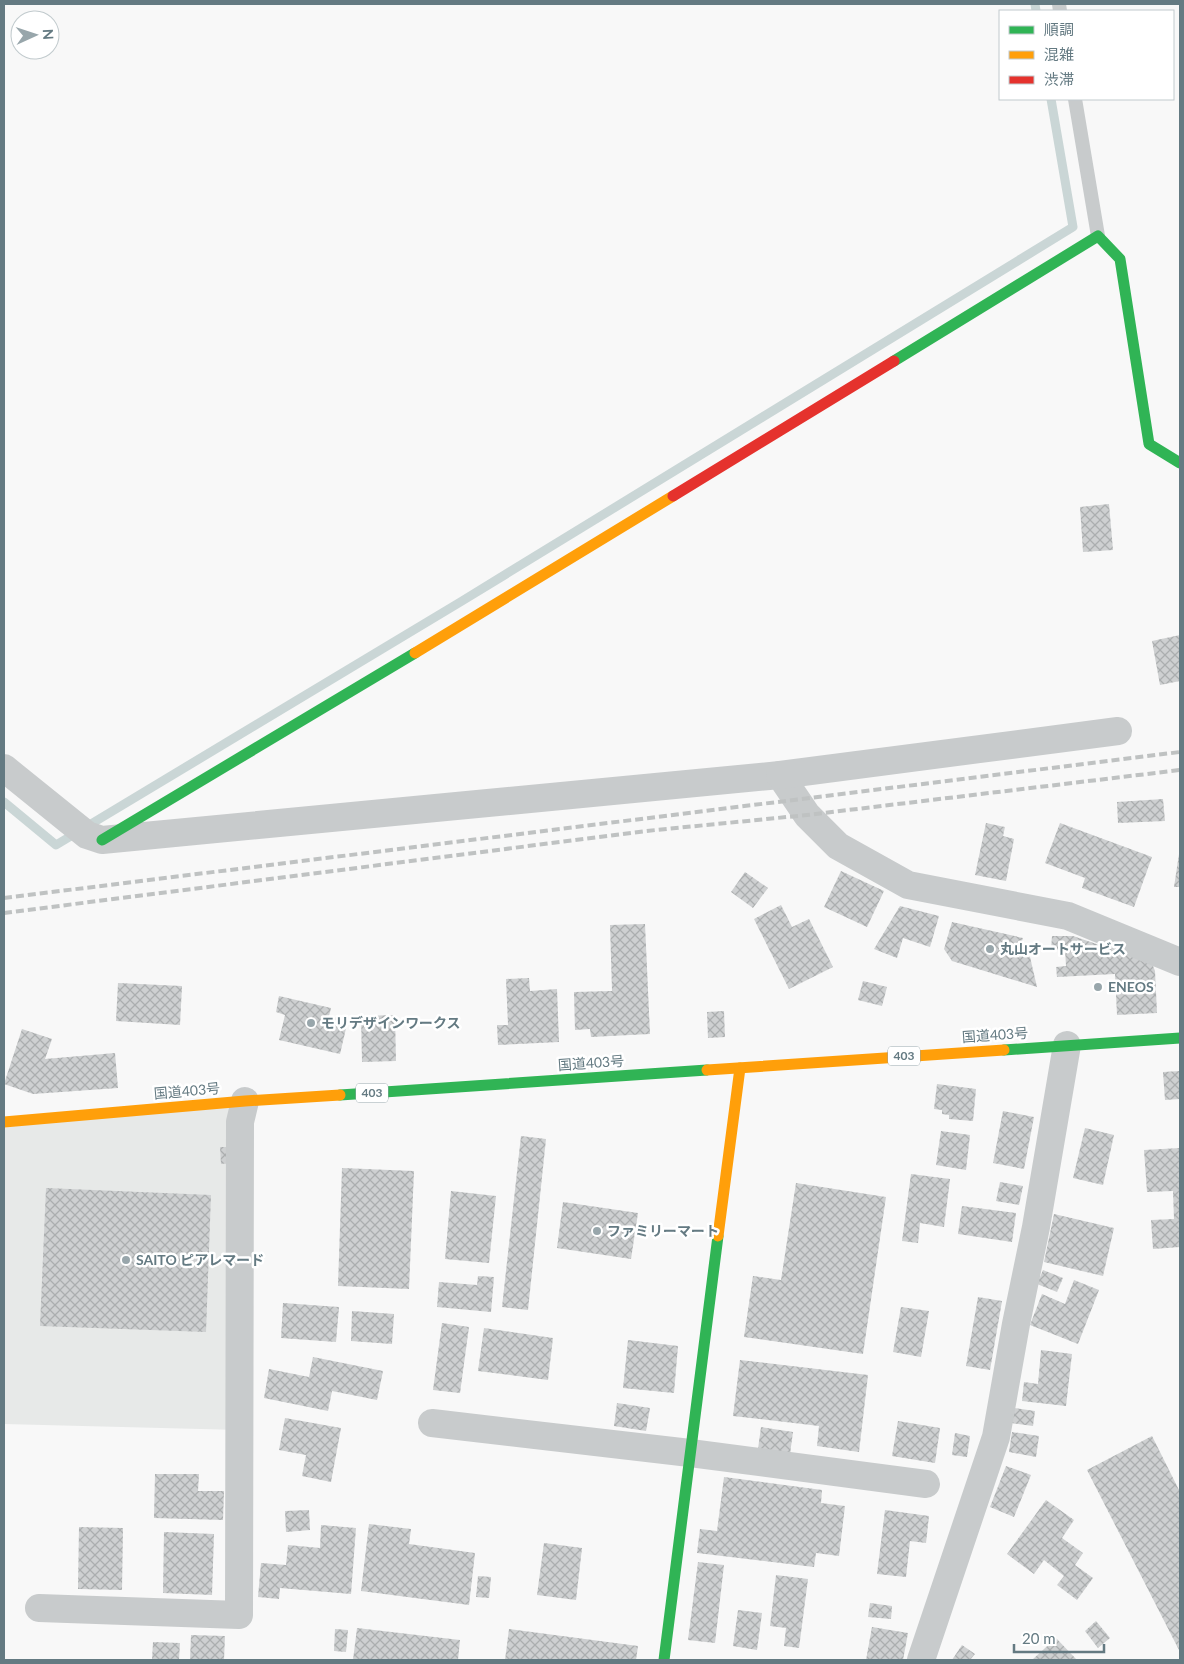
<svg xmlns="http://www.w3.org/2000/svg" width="1184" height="1664" viewBox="0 0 1184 1664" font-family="Lato,'Noto Sans JP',sans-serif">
<defs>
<pattern id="building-cross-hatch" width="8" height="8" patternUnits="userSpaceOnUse" patternTransform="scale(1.25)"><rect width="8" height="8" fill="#ced0d1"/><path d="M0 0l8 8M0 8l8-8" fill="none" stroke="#abaeaf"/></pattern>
</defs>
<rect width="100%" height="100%" fill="#f8f8f8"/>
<path fill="#e7e9e8" d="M245 1101 240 1430 4 1424V1122Z"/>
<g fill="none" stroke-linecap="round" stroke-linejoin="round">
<g stroke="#cad6d6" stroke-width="9">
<path d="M1035 4 1036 11"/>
<path d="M4 802 56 845 462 601 1073 227 1051 99"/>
</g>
</g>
<g fill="url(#building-cross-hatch)">
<path d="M1109 504 1113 550 1083 552 1080 507Z"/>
<path d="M1180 635V681L1160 685 1152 641Z"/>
<path d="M1163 799 1165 821 1118 823 1117 802Z"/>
<path d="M986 823 1005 827 1003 836 1014 839 1006 881 975 875Z"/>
<path d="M1060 823 1152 857 1134 907 1082 888 1085 878 1045 863Z"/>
<path d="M1179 854H1180V887H1174Z"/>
<path d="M841 871 884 891 867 927 824 907Z"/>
<path d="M745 872 768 888 753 908 731 892Z"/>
<path d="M781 905 792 927 809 919 833 967 789 989 754 919Z"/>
<path d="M900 906 939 916 930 947 903 938 897 958 874 949Z"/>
<path d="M952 922 1023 938 1019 952 1030 957 1037 987 952 961 944 949Z"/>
<path d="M645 924 650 1034 591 1037 590 1029 575 1030 574 992 612 991 610 925Z"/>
<path d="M1052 936H1073L1152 963 1155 971 1157 1013 1117 1015 1115 974 1057 977 1056 967 1066 966 1065 949 1051 950Z"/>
<path d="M529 978 530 991 557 989 559 1042 498 1045 497 1025H508L506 979Z"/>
<path d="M863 981 887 987 882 1006 858 1000Z"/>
<path d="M118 983 182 986 180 1025 116 1021Z"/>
<path d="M279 996 331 1008 329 1016 348 1020 340 1054 279 1040 285 1015 276 1012Z"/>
<path d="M724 1011 725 1037 708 1038 707 1012Z"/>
<path d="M395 1015 396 1061 362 1062 361 1016Z"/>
<path d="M22 1029 52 1039 45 1059 115 1053 118 1088 33 1094 4 1084Z"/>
<path d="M1180 1071V1099L1165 1100 1163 1072Z"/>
<path d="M937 1084 976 1089 973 1121 949 1119V1115L942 1114V1110L934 1109Z"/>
<path d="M1003 1111 1034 1117 1024 1169 993 1163Z"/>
<path d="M1085 1128 1114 1135 1103 1185 1073 1178Z"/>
<path d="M941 1131 970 1135 966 1170 936 1165Z"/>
<path d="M521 1136 546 1139 528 1310 502 1307Z"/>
<path d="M220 1147H230V1163L221 1164Z"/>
<path d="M1180 1148V1247L1153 1249 1151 1220 1174 1219 1173 1191 1147 1192 1144 1150Z"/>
<path d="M342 1168 414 1171 409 1289 338 1286Z"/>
<path d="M911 1174 950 1179 944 1227 920 1223 918 1243 902 1241Z"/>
<path d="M1000 1182 1023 1186 1019 1205 996 1201Z"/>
<path d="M796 1183 886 1197 863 1354 744 1337 753 1276 781 1280Z"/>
<path d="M46 1188 211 1195 206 1332 40 1326Z"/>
<path d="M451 1191 496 1196 489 1263 445 1259Z"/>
<path d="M563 1202 638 1213 631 1259 557 1248Z"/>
<path d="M962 1206 1016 1213 1012 1242 958 1234Z"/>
<path d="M1054 1214 1114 1228 1103 1276 1044 1262Z"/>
<path d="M1043 1270 1063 1278 1057 1292 1037 1284Z"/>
<path d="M478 1276 494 1277 491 1312 437 1307 439 1282 477 1285Z"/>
<path d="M1074 1280 1099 1290 1078 1344 1030 1325 1042 1294 1065 1304Z"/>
<path d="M978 1297 1002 1301 990 1370 966 1366Z"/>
<path d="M283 1303 339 1307 336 1342 281 1338Z"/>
<path d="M901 1307 929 1311 921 1357 893 1352Z"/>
<path d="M352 1311 394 1314 392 1344 351 1341Z"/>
<path d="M442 1323 469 1327 460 1393 433 1390Z"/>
<path d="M484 1328 553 1338 548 1380 478 1371Z"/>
<path d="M628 1340 678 1346 674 1393 623 1388Z"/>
<path d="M1041 1350 1072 1354 1066 1406 1022 1401 1024 1382 1038 1384Z"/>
<path d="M313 1357 383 1371 377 1400 332 1391 328 1411 264 1398 269 1369 309 1377Z"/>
<path d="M740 1360 868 1375 859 1452 817 1446 819 1426 733 1416Z"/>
<path d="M617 1403 650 1408 646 1431 614 1426Z"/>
<path d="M1014 1408 1035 1411 1033 1426 1011 1423Z"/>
<path d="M285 1418 341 1428 331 1482 302 1476 306 1455 279 1450Z"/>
<path d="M898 1421 940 1428 935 1463 892 1456Z"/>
<path d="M761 1427 793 1432 790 1454 758 1449Z"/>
<path d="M1012 1432 1039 1436 1036 1457 1009 1452Z"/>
<path d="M955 1433 970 1436 967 1457 952 1455Z"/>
<path d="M1152 1436 1180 1492V1652L1087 1470Z"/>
<path d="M1006 1466 1031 1475 1014 1517 990 1507Z"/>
<path d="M155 1474H199L198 1491H224L223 1520 154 1518Z"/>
<path d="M724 1477 822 1490 821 1503 845 1506 839 1556 816 1553 814 1567 697 1553 700 1529 717 1531Z"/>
<path d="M1046 1500 1074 1520 1062 1538 1083 1553 1075 1565 1093 1578 1077 1600 1057 1585 1064 1576 1044 1560 1034 1574 1007 1554Z"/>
<path d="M309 1510 310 1530 286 1532 285 1511Z"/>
<path d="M885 1510 929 1516 926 1543 910 1541 906 1577 877 1574Z"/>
<path d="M369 1524 411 1529 409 1544 475 1553 469 1605 361 1591Z"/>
<path d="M321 1525 356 1528 351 1594 280 1588 279 1599 258 1597 261 1563 286 1565 288 1545 320 1548Z"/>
<path d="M79 1527 123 1528 122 1590 78 1589Z"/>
<path d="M164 1532 214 1534 212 1595 163 1593Z"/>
<path d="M544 1543 582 1548 576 1600 537 1595Z"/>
<path d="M698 1562 724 1565 715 1643 688 1640Z"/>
<path d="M776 1575 808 1579 799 1648 784 1646 786 1628 770 1626Z"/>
<path d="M478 1576 491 1577 489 1598 476 1597Z"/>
<path d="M870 1603 892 1606 891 1619 868 1617Z"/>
<path d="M738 1610 762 1613 757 1650 733 1646Z"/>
<path d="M1096 1621 1110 1638 1098 1648 1085 1631Z"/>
<path d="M872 1627 908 1633 903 1660H866Z"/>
<path d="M357 1628 460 1640 458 1660H353Z"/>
<path d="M335 1629 348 1630 346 1652 334 1651Z"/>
<path d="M509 1629 638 1646 636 1660H505Z"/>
<path d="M191 1635 225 1636 224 1660H190Z"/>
<path d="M1056 1638 1077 1660H1032Z"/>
<path d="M153 1642 180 1643 179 1660H152Z"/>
<path d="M962 1645 975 1654 970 1660H952Z"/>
</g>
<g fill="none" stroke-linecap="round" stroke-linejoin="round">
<g stroke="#c8cbcc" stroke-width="14">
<path d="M1059 4 1060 11"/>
<path d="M1075 99 1098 236"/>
</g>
<g stroke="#c8cbcc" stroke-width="28">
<path d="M4 768 87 835 102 840 780 775 807 815 838 846 908 885 1068 916 1180 962"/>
<path d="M780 775 1118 731"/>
<path d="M432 1423 690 1453 926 1484"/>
<path d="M39 1608 239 1615 240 1122 245 1101"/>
<path d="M921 1660 996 1437 1016 1324 1036 1227 1067 1045"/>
</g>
<g stroke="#30b455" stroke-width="11">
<path d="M894 361 1098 236 1120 259 1149 444 1180 463"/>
<path d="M102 840 415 653"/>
<path d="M1004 1050 1180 1038"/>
<path d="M340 1095 707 1070"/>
<path d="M664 1660 718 1236"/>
</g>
<g stroke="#ff9f0a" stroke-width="11">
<path d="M415 653 673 496"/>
<path d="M707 1070 1004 1050"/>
<path d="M4 1122 245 1101 340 1095"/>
<path d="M718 1236 740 1068"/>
</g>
<path stroke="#e5322d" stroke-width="11" d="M673 496 894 361"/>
<g stroke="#bfc2c2" stroke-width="4" stroke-dasharray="8 4" stroke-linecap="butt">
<path d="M4 898 1180 752"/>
<path d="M4 913 646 831 807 815 1180 770"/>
</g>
</g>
<g fill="#98a6ab" stroke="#fff" stroke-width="2">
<circle cx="990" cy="949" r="5"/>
<circle cx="1098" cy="987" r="5"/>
<circle cx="311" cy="1023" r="5"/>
<circle cx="597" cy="1231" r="5"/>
<circle cx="126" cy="1260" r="5"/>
</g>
<g text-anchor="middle" stroke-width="5" stroke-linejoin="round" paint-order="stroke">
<g fill="#fff" stroke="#92a2a8" stroke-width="1">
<rect x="888" y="1046.5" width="32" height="19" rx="4"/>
<rect x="356" y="1083.5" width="32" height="19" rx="4"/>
</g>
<g font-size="12" font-weight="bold" fill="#647a82">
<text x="904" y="1060">403</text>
<text x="372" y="1097">403</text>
</g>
<g font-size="14" font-weight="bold" fill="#647a82" stroke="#fff" text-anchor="start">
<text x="1000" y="954">丸山オートサービス</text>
<text x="1108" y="992">ENEOS</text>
<text x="321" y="1028">モリデザインワークス</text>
<text x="607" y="1236">ファミリーマート</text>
<text x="136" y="1265">SAITO ピアレマード</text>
</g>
<g font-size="14" fill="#647a82" stroke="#fff">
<text transform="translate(995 1035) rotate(-4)" y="5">国道403号</text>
<text transform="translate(591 1063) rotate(-4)" y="5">国道403号</text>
<text transform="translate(187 1091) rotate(-5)" y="5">国道403号</text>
</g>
</g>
<rect width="1184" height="1664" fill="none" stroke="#647a82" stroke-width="10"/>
<rect x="999" y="10" width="175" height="90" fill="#ffffff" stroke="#c1cacd"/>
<rect x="1009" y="26" width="25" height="8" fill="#30b455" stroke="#c1cacd"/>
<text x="1044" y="35" font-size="15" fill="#647a82">順調</text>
<rect x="1009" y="51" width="25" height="8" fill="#ff9f0a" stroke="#c1cacd"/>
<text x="1044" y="60" font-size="15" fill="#647a82">混雑</text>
<rect x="1009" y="76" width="25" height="8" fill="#e5322d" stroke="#c1cacd"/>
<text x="1044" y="85" font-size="15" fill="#647a82">渋滞</text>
<g transform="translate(35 35) rotate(87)"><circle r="24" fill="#ffffff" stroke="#c1cacd"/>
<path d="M0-4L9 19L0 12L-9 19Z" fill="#98a6ab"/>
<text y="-8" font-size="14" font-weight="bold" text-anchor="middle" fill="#647a82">N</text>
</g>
<path d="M1014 1644v8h90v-8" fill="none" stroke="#647a82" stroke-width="2.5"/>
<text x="1022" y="1644" font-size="15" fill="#647a82" stroke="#ffffff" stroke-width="4" paint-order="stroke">20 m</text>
</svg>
